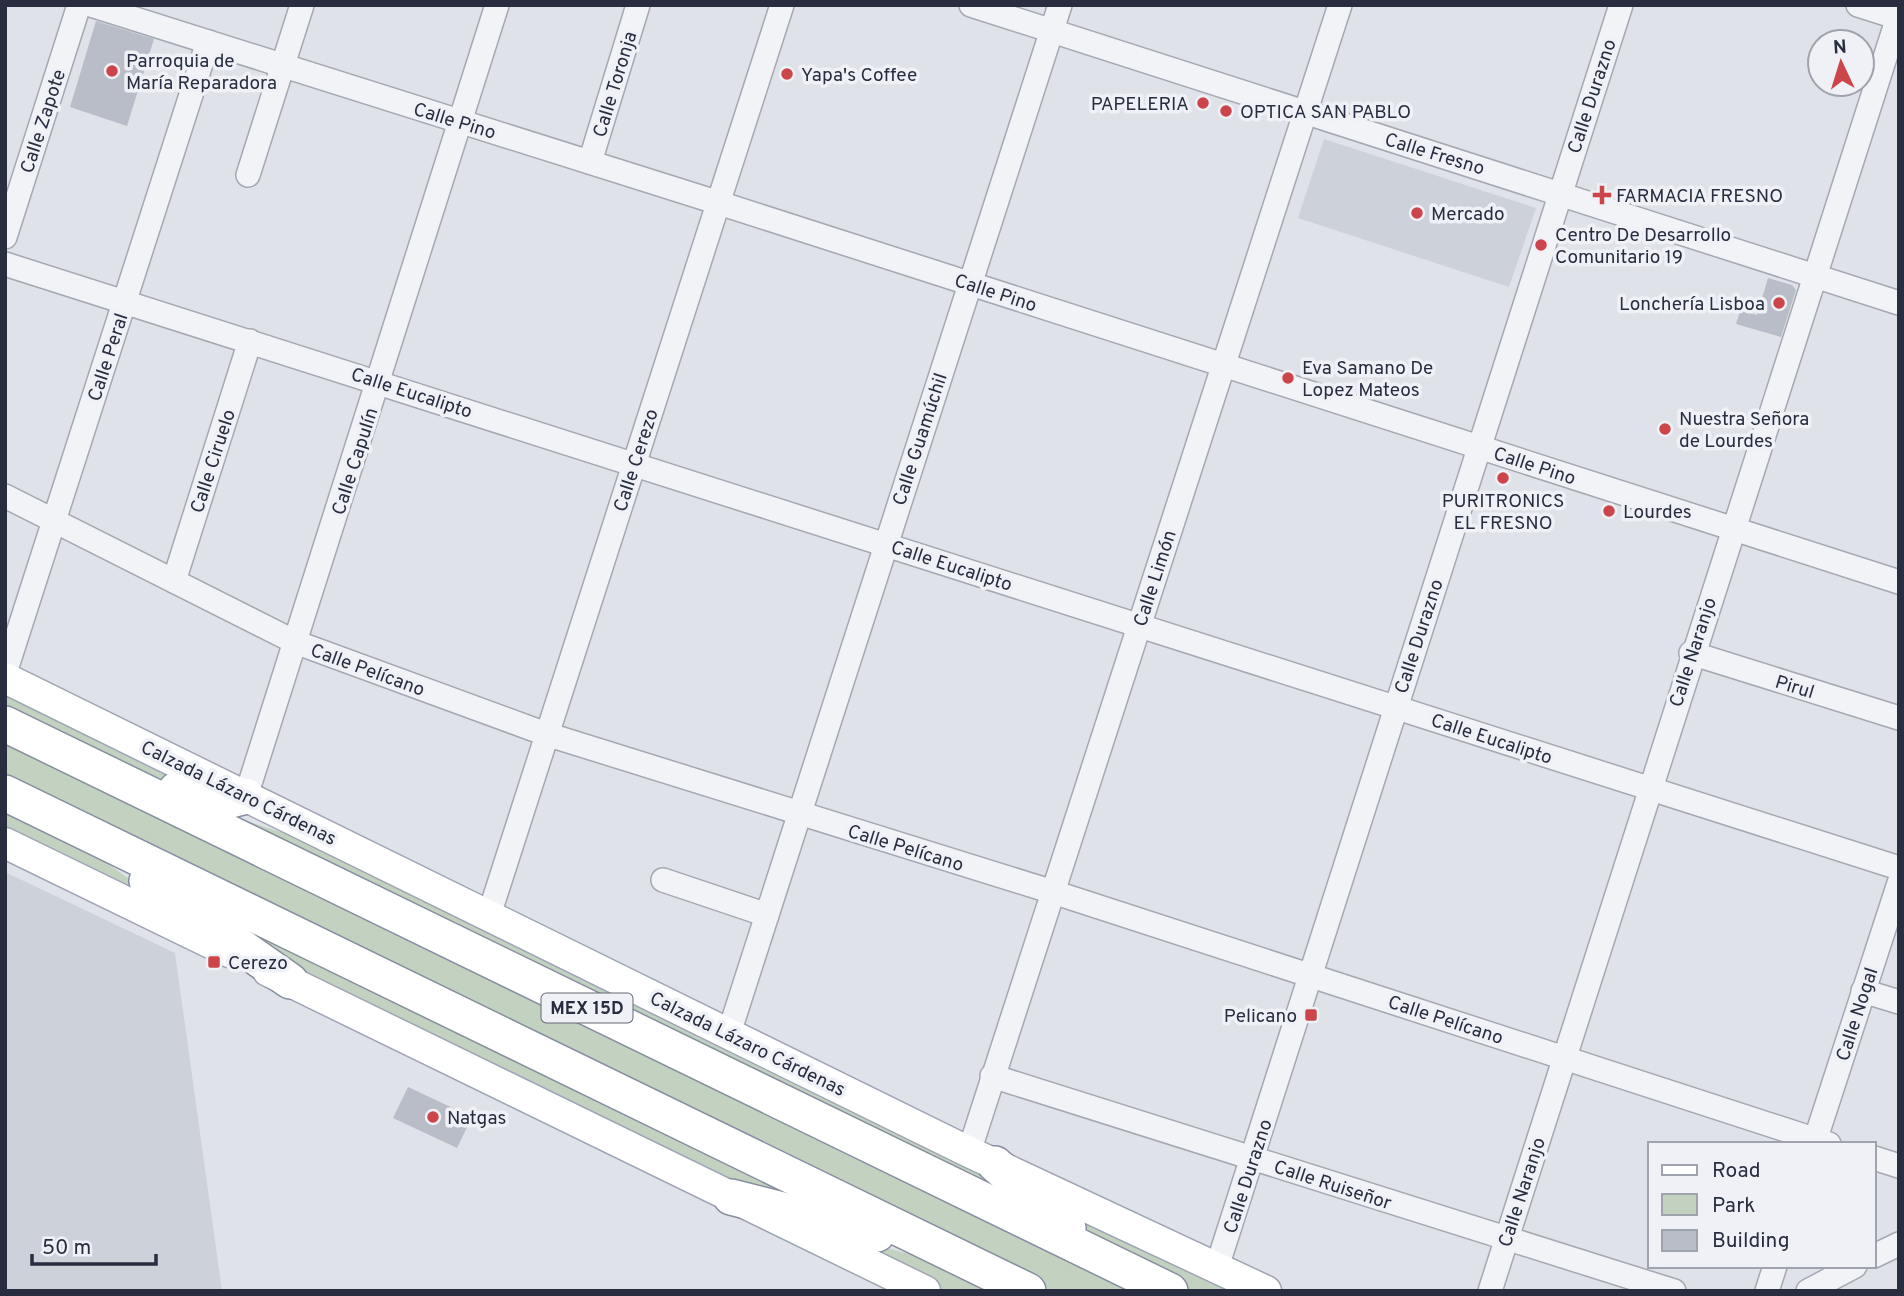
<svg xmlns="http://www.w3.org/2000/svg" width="1904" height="1296" viewBox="0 0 1904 1296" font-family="Overpass,sans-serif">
<rect width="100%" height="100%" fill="#dfe2e8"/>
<g fill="#cdd1da">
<path d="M1324 139 1536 208 1509 287 1298 218Z"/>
<path d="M5 872 175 953 222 1291H5Z"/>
</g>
<g fill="#c3d2c0">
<path d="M5 695 221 798 76 750 5 715Z"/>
<path d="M5 742 1136 1291H1053L5 779Z"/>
<path d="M158 793 303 839 988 1170 1051 1228Z"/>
<path d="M5 810 88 850 201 929 5 834Z"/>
<path d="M178 893 857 1225 732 1189 291 974Z"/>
<path d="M1043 1195 1233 1291H1183L1110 1256Z"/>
<path d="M797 1222 912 1255 986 1291H940Z"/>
</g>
<g fill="#b9bdc8">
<path d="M96 21 154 39 127 126 70 107Z"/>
<path d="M1768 278 1792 285 1796 290 1781 337 1736 324 1740 311 1757 315Z"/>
<path d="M408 1087 472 1117 457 1148 393 1118Z"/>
</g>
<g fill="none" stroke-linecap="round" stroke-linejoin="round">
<g stroke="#a4a8b2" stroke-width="26">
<g id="minor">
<path d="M91 5 716 202 1899 582"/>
<path d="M971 5 1899 303"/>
<path d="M1858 5 1899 18"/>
<path d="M590 162 638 5"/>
<path d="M248 175 302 5"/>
<path d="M5 237 79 5"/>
<path d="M5 264 1899 868"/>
<path d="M5 496 295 642 546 734 1053 892 1829 1144"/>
<path d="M174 581 250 341"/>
<path d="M1691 653 1899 718"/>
<path d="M5 673 208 42"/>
<path d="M246 796 497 5"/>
<path d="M663 880 767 915"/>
<path d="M489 915 782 5"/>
<path d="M1863 991 1899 1002"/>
<path d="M729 1033 1060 5"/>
<path d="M992 1076 1674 1291"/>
<path d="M1814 1144 1899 883"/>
<path d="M969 1152 1340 5"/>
<path d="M1874 1158 1899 1166"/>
<path d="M1874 1256 1899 1244"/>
<path d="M1217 1267 1621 5"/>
<path d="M1490 1291 1899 14"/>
<path d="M1767 1291 1775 1266"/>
<path d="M1808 1291 1855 1266"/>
</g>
</g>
<g stroke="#9fa5b4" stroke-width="33">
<g id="major">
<path d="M5 678 969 1152 1266 1291"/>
<path d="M5 843 229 952"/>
<path d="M268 971 925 1291"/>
</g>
</g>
<g stroke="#878e9f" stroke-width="38">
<g id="highway">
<path d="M5 724 1170 1291"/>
<path d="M176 790 219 803 246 796"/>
<path d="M5 793 1028 1291"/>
<path d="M147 881 290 981"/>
<path d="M995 1164 1068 1228"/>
<path d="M731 1197 877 1234"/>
</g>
</g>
<use href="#minor" stroke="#f2f3f7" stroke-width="23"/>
<use href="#major" stroke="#fff" stroke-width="30"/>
<use href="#highway" stroke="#fff" stroke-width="35"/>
</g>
<g fill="#cc454b" stroke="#eff1f6" stroke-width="2.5">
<circle cx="112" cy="71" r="7"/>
<circle cx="787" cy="74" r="7"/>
<circle cx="1203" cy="103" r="7"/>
<circle cx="1226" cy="111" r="7"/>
<path d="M1598.5 184.5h7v7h7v7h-7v7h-7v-7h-7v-7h7z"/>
<circle cx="1417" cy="213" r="7"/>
<circle cx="1541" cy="245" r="7"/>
<circle cx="1779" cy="303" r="7"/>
<circle cx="1288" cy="378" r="7"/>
<circle cx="1665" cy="429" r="7"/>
<circle cx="1503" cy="478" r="7"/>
<circle cx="1609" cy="511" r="7"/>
<rect x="207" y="955" width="14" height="14" rx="3.5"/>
<rect x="1304" y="1008" width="14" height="14" rx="3.5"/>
<circle cx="433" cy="1117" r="7"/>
</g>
<g text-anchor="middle" stroke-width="7" stroke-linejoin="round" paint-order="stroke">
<rect fill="#eff1f6" stroke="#646876" stroke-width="2" x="541.5" y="993.5" width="91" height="29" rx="5"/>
<g font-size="18" font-weight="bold" fill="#282e3f">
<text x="587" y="1014">MEX 15D</text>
</g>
<g font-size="19" fill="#282e3f" stroke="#eff1f6" text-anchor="start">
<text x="126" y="67">Parroquia de<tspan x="126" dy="22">María Reparadora</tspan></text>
<text x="801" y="81">Yapa's Coffee</text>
<text x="1189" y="110" text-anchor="end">PAPELERIA</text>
<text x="1240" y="118">OPTICA SAN PABLO</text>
<text x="1616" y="202">FARMACIA FRESNO</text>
<text x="1431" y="220">Mercado</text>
<text x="1555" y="241">Centro De Desarrollo<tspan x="1555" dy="22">Comunitario 19</tspan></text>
<text x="1765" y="310" text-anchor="end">Lonchería Lisboa</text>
<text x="1302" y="374">Eva Samano De<tspan x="1302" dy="22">Lopez Mateos</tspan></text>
<text x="1679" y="425">Nuestra Señora<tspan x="1679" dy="22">de Lourdes</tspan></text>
<text x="1503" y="507" text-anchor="middle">PURITRONICS<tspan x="1503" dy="22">EL FRESNO</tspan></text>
<text x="1623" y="518">Lourdes</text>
<text x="228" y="969">Cerezo</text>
<text x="1297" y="1022" text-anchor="end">Pelicano</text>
<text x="447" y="1124">Natgas</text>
</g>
<g font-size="19" fill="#282e3f" stroke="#eff1f6">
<text transform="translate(614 84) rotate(-73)" y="7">Calle Toronja</text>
<text transform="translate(1591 96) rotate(-72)" y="7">Calle Durazno</text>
<text transform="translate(455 120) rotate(17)" y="7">Calle Pino</text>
<text transform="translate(42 121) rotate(-72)" y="7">Calle Zapote</text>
<text transform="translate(1435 153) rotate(17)" y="7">Calle Fresno</text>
<text transform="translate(996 292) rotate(18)" y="7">Calle Pino</text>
<text transform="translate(107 357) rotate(-72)" y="7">Calle Peral</text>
<text transform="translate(412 392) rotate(18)" y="7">Calle Eucalipto</text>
<text transform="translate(919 439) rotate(-72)" y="7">Calle Guamúchil</text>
<text transform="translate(635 460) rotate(-72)" y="7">Calle Cerezo</text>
<text transform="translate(212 461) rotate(-72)" y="7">Calle Ciruelo</text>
<text transform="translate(354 461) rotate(-72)" y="7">Calle Capulín</text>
<text transform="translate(1535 465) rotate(18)" y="7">Calle Pino</text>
<text transform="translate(952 565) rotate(18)" y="7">Calle Eucalipto</text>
<text transform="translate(1154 578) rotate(-72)" y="7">Calle Limón</text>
<text transform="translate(1418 636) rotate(-72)" y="7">Calle Durazno</text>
<text transform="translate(1692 652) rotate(-72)" y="7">Calle Naranjo</text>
<text transform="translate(368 669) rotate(20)" y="7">Calle Pelícano</text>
<text transform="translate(1795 686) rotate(17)" y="7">Pirul</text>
<text transform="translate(1492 738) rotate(18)" y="7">Calle Eucalipto</text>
<text transform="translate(239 792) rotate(26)" y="7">Calzada Lázaro Cárdenas</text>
<text transform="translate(906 847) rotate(17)" y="7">Calle Pelícano</text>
<text transform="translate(1856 1014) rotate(-72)" y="7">Calle Nogal</text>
<text transform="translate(1446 1019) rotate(18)" y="7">Calle Pelícano</text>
<text transform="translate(748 1043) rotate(26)" y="7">Calzada Lázaro Cárdenas</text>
<text transform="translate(1247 1176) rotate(-72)" y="7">Calle Durazno</text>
<text transform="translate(1333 1184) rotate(18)" y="7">Calle Ruiseñor</text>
<text transform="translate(1521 1192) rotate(-72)" y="7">Calle Naranjo</text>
</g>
</g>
<rect width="1904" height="1296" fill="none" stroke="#282e3f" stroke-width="14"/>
<rect x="1648" y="1142" width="228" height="126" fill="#eff1f6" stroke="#9fa3ad" stroke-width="2"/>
<rect x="1662" y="1165" width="35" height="10" fill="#ffffff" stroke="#9fa3ad" stroke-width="2"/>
<text x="1712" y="1177" font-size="21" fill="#282e3f">Road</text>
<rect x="1662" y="1194" width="35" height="21" fill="#c3d2c0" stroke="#9fa3ad" stroke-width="2"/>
<text x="1712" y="1212" font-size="21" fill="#282e3f">Park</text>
<rect x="1662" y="1230" width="35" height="21" fill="#b9bdc8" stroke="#9fa3ad" stroke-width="2"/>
<text x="1712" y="1247" font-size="21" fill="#282e3f">Building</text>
<g transform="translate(1841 63) rotate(356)"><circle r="33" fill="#eff1f6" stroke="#9fa3ad" stroke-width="2"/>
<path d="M0-5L12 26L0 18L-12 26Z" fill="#cc454b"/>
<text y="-10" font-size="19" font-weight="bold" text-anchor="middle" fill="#282e3f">N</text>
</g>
<path d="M32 1254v10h124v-10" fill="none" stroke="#282e3f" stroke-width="3.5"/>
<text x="42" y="1254" font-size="21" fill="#282e3f" stroke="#eff1f6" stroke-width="5" paint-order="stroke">50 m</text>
</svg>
